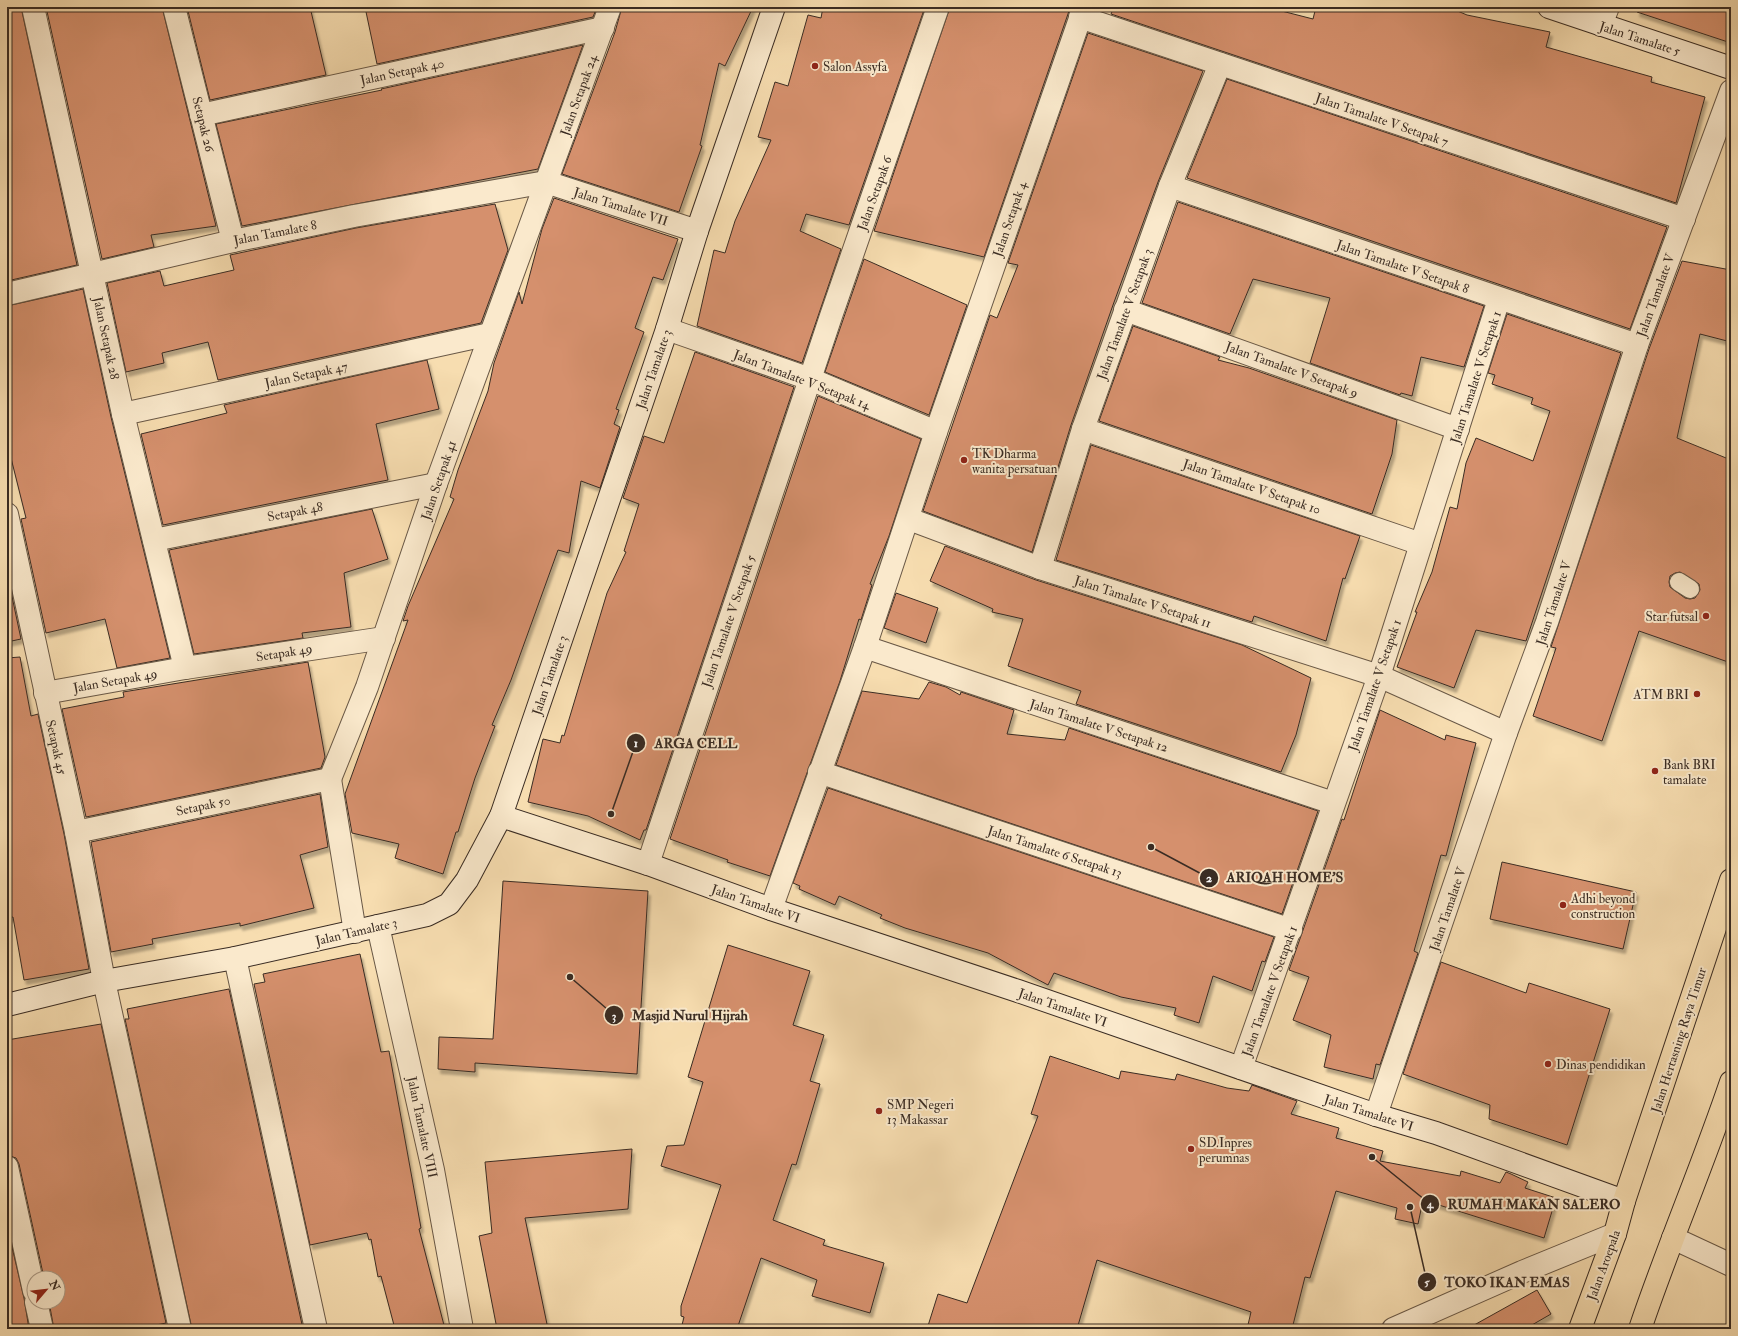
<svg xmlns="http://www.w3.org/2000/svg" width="1738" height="1336" viewBox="0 0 1738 1336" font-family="'IM FELL Double Pica',serif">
<defs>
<filter id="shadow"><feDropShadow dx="2.5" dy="4.5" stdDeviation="1" flood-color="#0004"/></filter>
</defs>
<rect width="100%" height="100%" fill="#f7ddb0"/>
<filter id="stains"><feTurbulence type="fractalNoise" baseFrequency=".005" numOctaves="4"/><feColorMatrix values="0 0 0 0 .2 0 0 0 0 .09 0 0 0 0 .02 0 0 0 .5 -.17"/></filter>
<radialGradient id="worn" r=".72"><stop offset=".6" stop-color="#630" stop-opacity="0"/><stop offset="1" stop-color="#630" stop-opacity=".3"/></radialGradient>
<g fill="#d5906d" stroke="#3a2c23" fill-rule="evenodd" filter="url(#shadow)">
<path d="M7 7H21L77 265 7 281Z"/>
<path d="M46 7H162L216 226 151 235 154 247 102 259Z"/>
<path d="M187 7H310L326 75 210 100Z"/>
<path d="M365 7H597L593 17 377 64Z"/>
<path d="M622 7H753L725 66 719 63 700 145 702 146 679 212 562 174 615 32Z"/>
<path d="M823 7H925L849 225 806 214 800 231 841 249 802 363 697 326 714 250 725 253 735 221 771 140 758 137 775 82 788 86 808 15 821 18Z"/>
<path d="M950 7H1058L1069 11 984 257 874 231Z"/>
<path d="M1114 7H1266L1313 19 1316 7H1448L1467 15 1550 32 1546 47 1652 77 1651 82 1705 97 1676 203 1111 14Z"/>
<path d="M1638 7H1731V43L1637 12Z"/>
<path d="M1088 33 1203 71 1158 182 1113 305 1071 425 1032 552 923 511 990 315 997 318 1018 265 1008 263Z"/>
<path d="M583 45 538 169 242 226 216 124 382 90 381 89Z"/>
<path d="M1227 79 1667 227 1630 329 1187 178Z"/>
<path d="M554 198 678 239 663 280 653 277 635 328 644 332 616 409 619 410 614 424 620 427 600 488 581 481 569 553 558 550 511 680 492 725 495 726 475 778 458 832H456L443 874 395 858 399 844 352 833 345 794 408 620 403 621 408 606 454 499 450 497 458 470 488 391 494 363 519 292 522 304 542 229Z"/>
<path d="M1178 202 1484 306 1464 367 1421 357 1412 396 1401 393 1400 395 1310 363 1330 298 1253 279 1230 334 1142 303Z"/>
<path d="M495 204 508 250 481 323 218 380 208 342 162 353 164 363 126 372 107 283 160 271 164 286 234 270 230 255 356 228Z"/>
<path d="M864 259 967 305 929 415 825 372Z"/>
<path d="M1682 261 1731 270V342L1700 334 1677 438 1731 460V663L1639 631 1602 741 1533 716 1556 648 1551 647 1649 349ZM1680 572 1699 584 1700 590 1695 598 1690 599 1685 598 1670 587 1669 582 1670 576 1675 573Z"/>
<path d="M83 289 111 417 170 658 117 668 105 619 46 633 21 519 26 518 7 442V306Z"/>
<path d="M1507 314 1621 353 1526 641 1476 630 1454 688 1397 667 1417 612H1415L1432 572 1450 507 1457 509 1466 463 1476 438 1533 461 1550 411 1531 404 1533 398 1492 384 1495 375 1488 373Z"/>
<path d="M1133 326 1220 357 1218 360 1249 368 1397 420 1392 454 1372 514 1099 421Z"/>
<path d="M695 352 794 387 646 830H644L640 840 588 816 528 802 543 739 560 743 562 735 564 736 607 593 626 552 624 551 639 504 623 498 644 436 664 443Z"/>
<path d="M427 360 439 409 376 424 388 480 163 525 141 434 227 413 224 405Z"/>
<path d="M818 396 921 439 889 536 870 584 872 585 861 620 859 619 840 681 770 876 727 862 728 860 670 839Z"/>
<path d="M1091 445 1360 536 1345 579 1343 578 1326 641 1254 616 1252 622 1056 560Z"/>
<path d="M372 509 388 559 344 573 351 627 302 633 303 638 194 654 169 550Z"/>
<path d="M945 546 1036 580 1242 645 1311 678 1296 735 1281 772 1076 704 1081 691 1008 666 1023 619 992 612 993 609 930 581Z"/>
<path d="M7 573 21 639 7 642Z"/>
<path d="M896 593 938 608 926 643 884 628Z"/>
<path d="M20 657 31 716 38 714 64 834 89 969 24 980 13 917 7 918V658Z"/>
<path d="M308 662 325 757 321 768 86 817 62 709 124 697 123 692Z"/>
<path d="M929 682 946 687 960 695 961 692 1014 710 1007 734 1065 740 1069 728 1318 811 1282 914 836 765 862 691 919 699Z"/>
<path d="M1380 710 1445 740 1446 735 1476 743 1446 856 1441 855 1414 951 1418 953 1380 1065 1376 1064 1373 1079 1324 1067 1331 1035 1293 1020 1309 977 1289 970 1342 819 1344 820Z"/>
<path d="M828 788 1274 937 1265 962 1262 961 1252 991 1213 976 1199 1023 1174 1015 1176 1008 1121 997 1054 973 1048 985 988 953 905 928 880 918 882 915 839 896 835 905 799 889 800 886 793 883Z"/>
<path d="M320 794 328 847 300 855 314 908 240 926V923L152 939 153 944 111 952 91 842Z"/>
<path d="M1502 862 1636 892 1623 949 1490 919Z"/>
<path d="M503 881 648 891 637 1074 475 1063V1072L438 1069 439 1037 493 1039Z"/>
<path d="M728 945 810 971 793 1025 824 1035 810 1081 820 1084 796 1165 792 1164 773 1220 825 1240 823 1245 884 1263 870 1313 812 1296 817 1280 761 1258 737 1329H681L684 1317 681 1316V1306L721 1185 661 1166 667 1146 684 1145 703 1082 688 1077Z"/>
<path d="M360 954 381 1052 389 1051 421 1228 419 1229 445 1329H395L381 1276 378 1277 371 1239 369 1240 367 1233 310 1245 254 984 265 982 263 974Z"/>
<path d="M1441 962 1526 993 1529 983 1610 1009 1567 1145 1489 1119 1490 1105 1403 1074Z"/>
<path d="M229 989 303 1329H192L125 1019H129L127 1009Z"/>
<path d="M101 1024 166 1323 137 1329H54L49 1302H58V1278H44L19 1164 16 1158 7 1155V1040Z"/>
<path d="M1050 1056 1119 1079 1121 1071 1175 1080 1177 1074 1227 1088 1249 1091 1252 1085 1297 1101 1291 1114 1339 1128 1336 1138 1383 1151 1380 1161 1460 1176 1461 1171 1500 1183 1506 1172 1511 1174 1528 1182 1525 1188 1556 1198 1544 1238 1423 1200 1418 1224 1395 1219 1397 1208 1336 1191 1310 1278 1305 1277 1292 1329H1247L1251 1312 1097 1260 1077 1329H927L938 1294 967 1303 1038 1116 1031 1114Z"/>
<path d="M632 1149 628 1209 525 1218 548 1329H497L479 1236 492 1233 485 1162Z"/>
<path d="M7 1226 24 1298 29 1329H7Z"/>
<path d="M1537 1290 1551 1314 1525 1329H1467Z"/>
</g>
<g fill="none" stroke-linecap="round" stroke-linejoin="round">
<g stroke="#695846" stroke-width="20">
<path id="lane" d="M1679 582 1690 589"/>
</g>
<g stroke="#695846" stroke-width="24">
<g id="street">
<path d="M33 7 123 414 185 668"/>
<path d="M174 7 233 241"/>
<path d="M1080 17 1684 219"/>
<path d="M1601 25 1608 7"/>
<path d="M201 115 603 28"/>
<path d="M1170 186 1637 345"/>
<path d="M7 294 233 241 354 216 546 182 697 231"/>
<path d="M1125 310 1458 429"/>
<path d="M667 329 810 379 936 432"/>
<path d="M123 414 490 334"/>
<path d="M1083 429 1421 544"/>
<path d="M7 514 76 832 104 981 180 1329"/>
<path d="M909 519 1040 568 1379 676 1506 733"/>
<path d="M154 540 436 484"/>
<path d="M1040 568 1083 429 1170 186 1220 64"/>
<path d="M865 647 1333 803"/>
<path d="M45 693 185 668 384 638"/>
<path d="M819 772 1291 930"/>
<path d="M330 779 367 687 436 484 610 7"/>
<path d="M330 779 355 932"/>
<path d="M76 832 330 779"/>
<path d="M648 864 831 316 938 7"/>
<path d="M771 909 865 647 936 432 1084 7"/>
<path d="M378 926 433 1170 462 1329"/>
<path d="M235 958 316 1329"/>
<path d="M1241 1068 1379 676 1499 299"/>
<path d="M1376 1115 1506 733 1547 622 1637 345 1731 91"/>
<path d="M7 1167 34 1291"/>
<path d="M1673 1238 1731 1265"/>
<path d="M36 1302 42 1329"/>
<path d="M1393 1329 1522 1272 1615 1234"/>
</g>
</g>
<g stroke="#3a2c23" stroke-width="24">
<g id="secondary">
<path d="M1549 7 1731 68"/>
<path d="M501 816 648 864 771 909 1018 991 1376 1115 1436 1133 1624 1201"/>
<path d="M7 1005 104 981 235 958 427 915 449 904 467 880 501 816 667 329 697 231 774 7"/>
</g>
</g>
<g stroke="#3a2c23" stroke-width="24">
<g id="primary">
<path d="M1580 1329 1615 1234 1624 1201 1731 880"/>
<path d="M1640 1329C1668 1246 1703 1165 1731 1082"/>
</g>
</g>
<use href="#lane" stroke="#fae9cc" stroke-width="18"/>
<use href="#street" stroke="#fae9cc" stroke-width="22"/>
<use href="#secondary" stroke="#fae9cc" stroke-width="22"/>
<use href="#primary" stroke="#f7ddb0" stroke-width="22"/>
</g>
<g fill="#8f2418" stroke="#fae9cc" stroke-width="1.5">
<circle cx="815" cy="66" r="4"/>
<circle cx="964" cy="460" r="4"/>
<circle cx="1706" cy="616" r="4"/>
<circle cx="1697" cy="694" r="4"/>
<circle cx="1655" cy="771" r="4"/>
<circle cx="1563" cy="905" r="4"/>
<circle cx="1548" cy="1064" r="4"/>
<circle cx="879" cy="1111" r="4"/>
<circle cx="1191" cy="1149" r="4"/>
</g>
<g text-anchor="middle" stroke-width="4" stroke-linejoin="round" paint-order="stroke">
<g font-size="13" fill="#3a2c23" stroke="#fae9cc">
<text transform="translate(1640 38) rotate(18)" y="5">Jalan Tamalate 5</text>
<text transform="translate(402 71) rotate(-12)" y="5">Jalan Setapak 40</text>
<text transform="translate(578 95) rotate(-70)" y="5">Jalan Setapak 24</text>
<text transform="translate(1382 119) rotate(19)" y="5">Jalan Tamalate V Setapak 7</text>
<text transform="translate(204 124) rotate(76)" y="5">Setapak 26</text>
<text transform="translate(874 193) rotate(-70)" y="5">Jalan Setapak 6</text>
<text transform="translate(621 206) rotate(18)" y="5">Jalan Tamalate VII</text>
<text transform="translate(1009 219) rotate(-71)" y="5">Jalan Setapak 4</text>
<text transform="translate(275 232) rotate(-11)" y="5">Jalan Tamalate 8</text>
<text transform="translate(1403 266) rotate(19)" y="5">Jalan Tamalate V Setapak 8</text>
<text transform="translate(1655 295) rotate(-70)" y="5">Jalan Tamalate V</text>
<text transform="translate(1124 314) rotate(-70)" y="5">Jalan Tamalate V Setapak 3</text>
<text transform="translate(107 338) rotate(78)" y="5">Jalan Setapak 28</text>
<text transform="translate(653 369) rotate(-71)" y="5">Jalan Tamalate 3</text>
<text transform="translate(1292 369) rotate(20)" y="5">Jalan Tamalate V Setapak 9</text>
<text transform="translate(306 374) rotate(-12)" y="5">Jalan Setapak 47</text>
<text transform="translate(1475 377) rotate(-72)" y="5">Jalan Tamalate V Setapak 1</text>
<text transform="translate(802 379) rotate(21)" y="5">Jalan Tamalate V Setapak 14</text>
<text transform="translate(438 480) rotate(-71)" y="5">Jalan Setapak 41</text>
<text transform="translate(1252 486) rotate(19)" y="5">Jalan Tamalate V Setapak 10</text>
<text transform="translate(295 511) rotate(-11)" y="5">Setapak 48</text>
<text transform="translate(1143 601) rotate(18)" y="5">Jalan Tamalate V Setapak 11</text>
<text transform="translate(1553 603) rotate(-72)" y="5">Jalan Tamalate V</text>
<text transform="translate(728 621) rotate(-71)" y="5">Jalan Tamalate V Setapak 5</text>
<text transform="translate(284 652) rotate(-9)" y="5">Setapak 49</text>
<text transform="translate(549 675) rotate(-71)" y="5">Jalan Tamalate 3</text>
<text transform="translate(115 680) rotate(-10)" y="5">Jalan Setapak 49</text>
<text transform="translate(1374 685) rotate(-71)" y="5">Jalan Tamalate V Setapak 1</text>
<text transform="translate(1099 725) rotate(18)" y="5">Jalan Tamalate V Setapak 12</text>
<text transform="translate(57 747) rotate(77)" y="5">Setapak 45</text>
<text transform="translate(203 805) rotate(-12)" y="5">Setapak 50</text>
<text transform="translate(1055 851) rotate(18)" y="5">Jalan Tamalate 6 Setapak 13</text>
<text transform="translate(756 903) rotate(19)" y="5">Jalan Tamalate VI</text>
<text transform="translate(1447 909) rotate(-71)" y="5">Jalan Tamalate V</text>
<text transform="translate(356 931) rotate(-13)" y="5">Jalan Tamalate 3</text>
<text transform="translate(1269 991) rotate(-70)" y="5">Jalan Tamalate V Setapak 1</text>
<text transform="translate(1063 1007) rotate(19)" y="5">Jalan Tamalate VI</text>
<text transform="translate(1678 1040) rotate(-72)" y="5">Jalan Hertasning Raya Timur</text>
<text transform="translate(1369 1112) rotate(18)" y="5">Jalan Tamalate VI</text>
<text transform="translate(423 1127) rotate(78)" y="5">Jalan Tamalate VIII</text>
<text transform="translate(1603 1265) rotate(-70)" y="5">Jalan Aroepala</text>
</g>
<g font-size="13" fill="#3a2c23" stroke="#fae9cc" text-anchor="start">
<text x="823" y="71">Salon Assyfa</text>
<text x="972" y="458">TK Dharma<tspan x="972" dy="15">wanita persatuan</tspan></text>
<text x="1698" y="621" text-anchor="end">Star futsal</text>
<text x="1689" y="699" text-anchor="end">ATM BRI</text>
<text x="1663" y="769">Bank BRI<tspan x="1663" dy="15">tamalate</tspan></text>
<text x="1571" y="903">Adhi beyond<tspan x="1571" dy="15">construction</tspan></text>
<text x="1556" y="1069">Dinas pendidikan</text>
<text x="887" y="1109">SMP Negeri<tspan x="887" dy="15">13 Makassar</tspan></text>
<text x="1199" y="1147">SD.Inpres<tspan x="1199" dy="15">perumnas</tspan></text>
</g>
</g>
<path fill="none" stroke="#3a2c23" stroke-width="1.5" d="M611 814L636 743M1151 847L1209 878M570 977L614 1015M1372 1157L1430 1204M1410 1207L1427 1282"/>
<g fill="#3a2c23" stroke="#fae9cc" stroke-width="1.5">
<circle cx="611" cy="814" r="4"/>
<circle cx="1151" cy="847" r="4"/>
<circle cx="570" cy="977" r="4"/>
<circle cx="1372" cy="1157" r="4"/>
<circle cx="1410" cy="1207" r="4"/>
<circle cx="636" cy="743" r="10"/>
<circle cx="1209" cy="878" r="10"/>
<circle cx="614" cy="1015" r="10"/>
<circle cx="1430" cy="1204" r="10"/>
<circle cx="1427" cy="1282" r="10"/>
</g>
<g font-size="12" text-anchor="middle" font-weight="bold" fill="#fff">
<text x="636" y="747">1</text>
<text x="1209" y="882">2</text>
<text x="614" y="1020">3</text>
<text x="1430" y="1208">4</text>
<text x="1427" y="1286">5</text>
</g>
<g font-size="14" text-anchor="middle" font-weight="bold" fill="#3a2c23" stroke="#fae9cc" stroke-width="4" stroke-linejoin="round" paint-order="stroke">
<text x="696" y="748">ARGA CELL</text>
<text x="1285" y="882">ARIQAH HOME'S</text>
<text x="690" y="1020">Masjid Nurul Hijrah</text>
<text x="1534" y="1209">RUMAH MAKAN SALERO</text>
<text x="1507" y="1287">TOKO IKAN EMAS</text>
</g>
<rect width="1738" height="1336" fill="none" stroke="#f7ddb0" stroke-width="24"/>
<rect x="8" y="8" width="1722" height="1320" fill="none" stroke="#3a2c23" stroke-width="2"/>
<rect x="12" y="12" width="1714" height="1312" fill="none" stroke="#3a2c23"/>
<g transform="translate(46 1290) rotate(62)"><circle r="19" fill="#fae9cc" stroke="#ad9d88"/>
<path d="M0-3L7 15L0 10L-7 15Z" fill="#8f2418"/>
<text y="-6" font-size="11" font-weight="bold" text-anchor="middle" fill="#3a2c23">N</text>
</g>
<rect width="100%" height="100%" filter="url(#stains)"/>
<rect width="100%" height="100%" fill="url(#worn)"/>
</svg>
